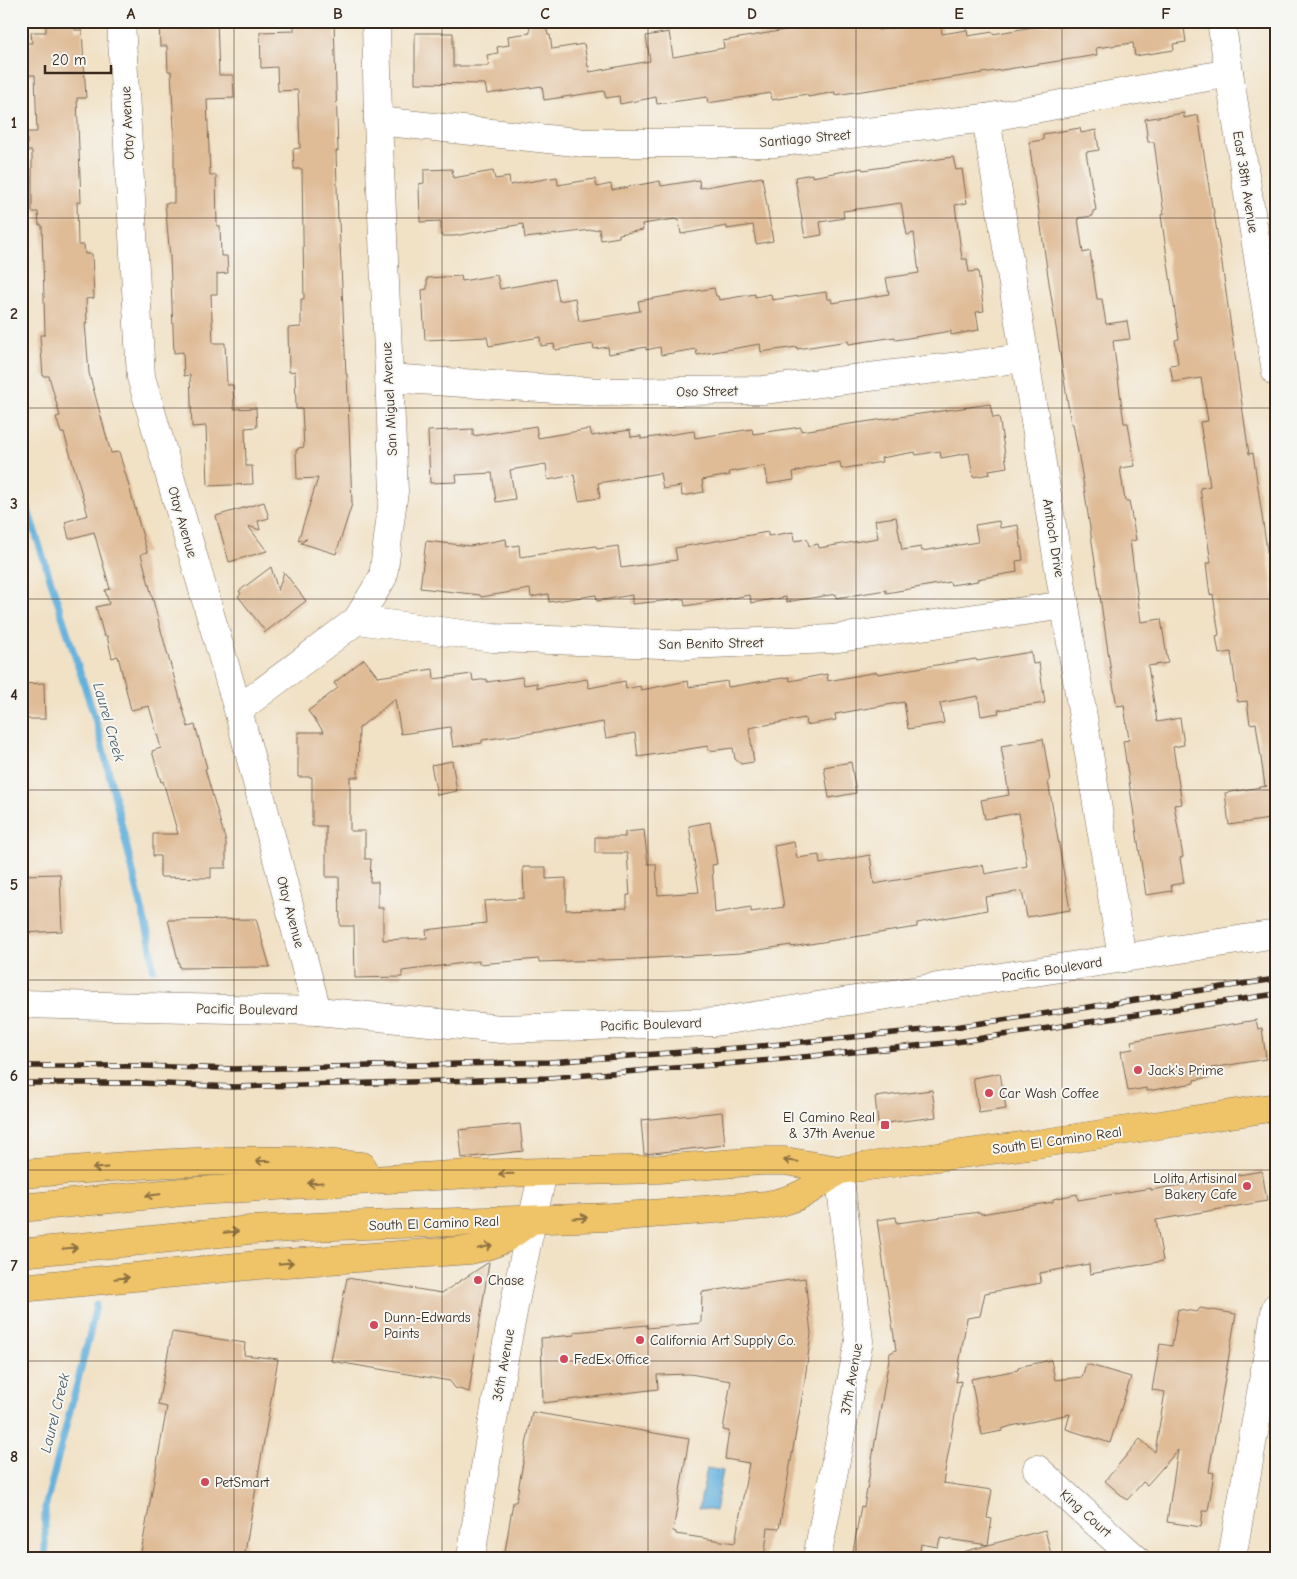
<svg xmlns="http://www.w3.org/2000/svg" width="1297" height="1579" viewBox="0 0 1297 1579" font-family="'Comic Neue',sans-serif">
<rect width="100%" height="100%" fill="#f6f6f2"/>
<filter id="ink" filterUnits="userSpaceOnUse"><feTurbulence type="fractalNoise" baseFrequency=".02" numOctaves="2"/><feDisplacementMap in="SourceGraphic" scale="10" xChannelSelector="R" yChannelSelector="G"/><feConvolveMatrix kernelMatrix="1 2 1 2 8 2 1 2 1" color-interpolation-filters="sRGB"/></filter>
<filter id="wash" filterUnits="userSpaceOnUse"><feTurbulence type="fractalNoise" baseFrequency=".0096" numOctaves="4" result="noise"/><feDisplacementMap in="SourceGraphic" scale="20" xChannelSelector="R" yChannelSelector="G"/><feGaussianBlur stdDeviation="1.12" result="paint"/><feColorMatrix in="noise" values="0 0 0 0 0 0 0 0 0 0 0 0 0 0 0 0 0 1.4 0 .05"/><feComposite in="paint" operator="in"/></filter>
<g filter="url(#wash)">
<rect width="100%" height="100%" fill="#f1e1c5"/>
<path fill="#63b1dd" stroke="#4f6e7e" d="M707 1468 723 1471 715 1511 699 1508Z"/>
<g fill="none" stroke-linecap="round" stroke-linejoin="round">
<g stroke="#63b1dd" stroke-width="7">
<path d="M21 488 98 728 150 942 153 969"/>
<path d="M45 1558V1508L90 1333 96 1305"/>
</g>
</g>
<g id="blocks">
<g fill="#dfbb96">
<path d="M46 21H75V30H82L86 98H77L81 202H77L78 245H84L85 254H92L94 298 86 299 87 323H85L89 373 111 453 119 452 127 479 147 552 141 554 160 627 188 727 195 725 207 768 205 769 226 842V868H211V878L160 877V856H153V834H178L163 781 161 782 152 751 161 748 149 706 131 710 118 656 112 658 107 636H104L96 607 109 604 105 590 110 589 94 532 69 539 65 522 88 515 64 433H61L56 417 60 416 49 376H43L40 335H45L42 225H39L38 212H32V151H27V132H37L35 75H27L26 43H32L31 32H46Z"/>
<path d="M159 21H217L219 75H233L234 98 207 99 210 176 216 175 217 226H220L221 256H227L228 273 217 274V294H211L213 343H225L227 385H233L234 409 256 408 257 427 245 428 246 466H252L253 484 208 486 206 426 192 427 190 375 184 376 183 352 174 353 170 257 165 203H174V128L171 71H168L167 46H160Z"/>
<path d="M529 21H545L548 35H550L552 49 584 44 588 67 589 66 590 72 650 61 646 36 669 32 673 57 724 48 723 41 835 21H839L840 27 877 21 878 30 940 21 942 34 967 30 968 36 993 32V34L1050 24V21H1183L1186 42 1173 44 1174 50 1135 56 1133 43 1096 48 1097 55 957 77 835 95V92L808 97 807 94 772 100 771 93 708 103 707 97 657 104 656 97 620 104 619 96 606 98 604 91 544 100 542 86 487 94 485 84 415 83V33H453V66H489L487 55 498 53 497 47 509 45 508 36 530 33Z"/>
<path d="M334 22 338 151H336L338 222H339L346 374H347L352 504 336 554 301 543 307 539 298 541 318 478 297 479 296 450H298V448L304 447 302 409H296L295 371 289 372 288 328 301 327V299H304L302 169H294L293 149 300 148 298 90 278 91 277 67 261 68 260 32 294 31V24Z"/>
<path d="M1184 113V118L1198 115 1212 207H1213L1221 257 1249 454 1253 453 1276 613V818L1229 825 1225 793 1267 786H1265L1256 723 1250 724 1247 701 1238 702 1231 652 1219 654 1216 636 1219 635 1213 594 1210 595 1206 563H1211L1200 488 1210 486 1200 422 1208 421 1201 378 1173 382 1170 365 1178 364 1175 340 1179 339 1161 215 1164 214 1154 142H1148L1145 119Z"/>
<path d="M1080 128 1081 133 1096 130 1099 150 1086 152 1096 210 1093 211V216L1078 218 1083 253 1090 251 1097 299H1102L1106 324 1127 321 1130 339 1113 341 1124 423H1128L1135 466 1120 468 1125 501H1129L1136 540 1130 541 1141 622 1161 619 1168 663 1148 666 1157 722 1180 718 1184 745 1173 747 1182 804 1174 805 1183 857 1180 858 1184 883 1171 885 1172 891 1146 895 1123 741 1129 740 1124 705 1117 706 1111 672 1083 480 1073 424H1071L1048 276 1029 142 1043 140V134Z"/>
<path d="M953 157 956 170 962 169 967 203 955 205 962 259H967L969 272 978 271 984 311 976 312 979 330 951 335V331L896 340 895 337 849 344 848 341 797 349V347L761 352 760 344 697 355 696 349 661 355 660 347 646 350V347L609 354 608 347 594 349 593 344 555 350 554 344 541 346 540 337 489 346 487 337 425 340 422 290 427 289V278L461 276 462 281 497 275 500 289 555 279 559 301 575 298 579 321 640 311 638 301 714 288 716 296H718L719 300 755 294V297L771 294 772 300 826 292 827 299H831L832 303 889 294 886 278 919 273 914 233 907 235 901 203 843 211 844 218 820 222 822 235 805 238 795 177 812 174V177L862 168 863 170Z"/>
<path d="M452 169 453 178 493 171 495 179 509 177 510 185 557 177 558 185 595 179 597 187 611 184 612 190 660 181 661 186 699 180 700 188 762 177 773 241 756 244 753 225 727 229V226L681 234 679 220H676V219L642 224 643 230 619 234V237L601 240 599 229 525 238 523 224 454 236H441V221L420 222 419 184 424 183V170Z"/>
<path d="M990 404 993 418 999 417 1007 467 989 470 990 474 973 477 969 453 941 458 940 451 916 455 915 452 881 458 882 462 841 469 840 462 807 468V469L793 472 794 480 768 484 765 466 729 472 730 475 702 480 704 492 682 496 681 486 663 489 660 473 598 483 600 498 579 501 574 475 548 480 546 464 510 470 515 499 496 502 492 473 456 475 457 482 430 483 428 431 473 429V436L536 426 538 438 590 429 592 436 630 430 631 437 641 436V439L694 431 695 438 752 429 753 434 801 427V431Z"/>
<path d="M264 502 269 518 258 521 260 530 248 526 267 551 229 562 216 516Z"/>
<path d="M896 517 902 550 921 547 922 551 978 542 975 525 999 521 1000 528 1018 525 1023 560 1016 561 1017 572 977 579 978 581 951 585 950 582 886 593V590L836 598V594L786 602V597L751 603 750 595 685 606 684 599 632 604V595L597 601 596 595 549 602 548 594 531 597 530 589 481 597 480 595 420 588 426 541 470 546 506 539 507 547 519 545 520 557 596 546 597 549 618 546 621 568 677 560 675 548 768 532V536L793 532 794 541 807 539 809 546 818 544 819 548 878 538 875 520Z"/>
<path d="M271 567 278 591 284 572 306 601 264 633 265 631 238 596 241 594 239 591Z"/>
<path d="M1031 652 1033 664 1039 663 1045 703 998 710 999 713 981 716 978 696 940 703 944 723 908 729 904 702 835 714 836 720 806 725 805 718 749 728 754 762 741 764 735 759 733 748 709 751 708 746 638 757 635 733 606 738 603 722 553 731V730L482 740V743L453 747 450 727 401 734 395 699 359 728 358 777H350V831H365V859H371L370 882H378V908H383V940L427 938 426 930 486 923 484 901 524 898 523 867H546V879L566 878V910L627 908V895H630L627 853H595V837H625V832L644 830 648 864H656L658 895 699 892 689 826 710 822 717 864 712 865 715 913 751 907V912L784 907 774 846 794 842 797 858 819 855 820 864 870 855 874 884 983 865 985 874 1027 866 1019 813 985 819 981 800 1009 795 1001 746 1043 739 1050 781H1048L1070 910 1027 917 1022 891 985 897 987 910 917 923V927L791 947V945L740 953 636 959 539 962V959L479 964V961L402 971V977L355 978 354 926H340L339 877H326V826H312V777H298V732H324L308 711 338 688 334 683 364 659 378 677 433 669 434 679 472 674 473 681 487 679V682L522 677 524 685 537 683V688L587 679 589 688 625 681 626 689 640 686 641 690 688 681 689 687 727 681 728 687 789 677 790 681 827 674 828 681 877 672 878 674 976 659 977 661Z"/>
<path d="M44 683 45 719H21V684Z"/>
<path d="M452 761 457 791 437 795 431 765Z"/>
<path d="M851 762 856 793 829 798 824 767Z"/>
<path d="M60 874 62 931 21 933V875Z"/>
<path d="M256 919 270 967 180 968 168 920Z"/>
<path d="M1256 1020 1258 1029 1262 1028 1266 1059 1211 1068 1212 1077 1194 1080V1083L1147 1091V1088L1128 1091 1121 1051 1133 1049 1131 1041Z"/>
<path d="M1000 1073 1006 1109 979 1113 973 1078Z"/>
<path d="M932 1090 936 1117 878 1124 875 1097Z"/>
<path d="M722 1112 725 1145 644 1154 641 1120Z"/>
<path d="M520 1124 523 1151 462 1158 459 1130Z"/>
<path d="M1262 1171 1267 1201 1156 1220 1163 1261 1090 1274 1089 1264 1040 1273 1041 1283 985 1293 980 1316 967 1318 956 1382 961 1381 943 1483 992 1490 987 1518 992 1519 988 1545 1045 1530 1052 1558H964L963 1552 988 1545 940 1538 938 1547 921 1544 919 1558H852L861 1506 864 1507 890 1353 896 1350 877 1220 896 1217 897 1223 980 1212 981 1214 1053 1202V1199L1077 1194 1078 1200 1151 1188V1190Z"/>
<path d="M489 1262 469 1392 455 1388 450 1381 331 1361 347 1278 442 1293Z"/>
<path d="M805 1278 811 1334 804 1386 779 1529 768 1528 764 1558H504L513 1502H516L532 1412 689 1439 673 1531 676 1532V1534L735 1543 749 1463 725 1459 729 1431 723 1430 731 1381 690 1374 657 1375 658 1389 543 1403 541 1338 575 1335 574 1332 647 1325V1328L701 1323 702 1292Z"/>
<path d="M1200 1308 1236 1314 1209 1472 1214 1473 1208 1511H1203L1201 1527 1167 1522 1178 1450 1147 1485 1143 1482 1127 1500 1105 1481 1140 1439 1155 1452 1165 1392 1152 1390 1160 1344 1172 1346 1178 1309 1197 1312Z"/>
<path d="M172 1332 245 1343 244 1355 278 1359 244 1558H140L167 1407 158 1405Z"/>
<path d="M1051 1360 1055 1380 1082 1377 1086 1364 1131 1377 1110 1443 1066 1429 1070 1414 1011 1426 1002 1429V1431L982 1435 971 1379 1018 1370V1367Z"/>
</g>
</g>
</g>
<g filter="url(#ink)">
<use href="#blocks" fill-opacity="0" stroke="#7b6a58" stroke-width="1"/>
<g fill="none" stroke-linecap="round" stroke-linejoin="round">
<g stroke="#7b6a58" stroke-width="29">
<g id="minor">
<path d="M121 21 141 377 238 710 317 1011"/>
<path d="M1221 21 1276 372"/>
<path d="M986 118 1122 958"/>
<path d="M378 121 585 143H773L986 118 1229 73"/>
<path d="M388 378 600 392 763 390 1025 358"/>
<path d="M357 620 493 638 688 645 832 639 1065 605"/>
<path d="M238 710 357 620 383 577 394 491 378 121 376 21"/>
<path d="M21 1004 317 1011 501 1029 715 1022 1276 934"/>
<path d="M1037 1469 1135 1558"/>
<path d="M471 1558C490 1429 513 1300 543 1173"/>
<path d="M817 1558 859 1341 839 1170"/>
<path d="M1232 1558 1276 1307"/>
</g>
</g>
<g stroke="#7b6a58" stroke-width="29">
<g id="major">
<path d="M21 1174C113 1167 206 1158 298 1161 319 1162 341 1165 362 1166"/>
<path d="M21 1208 182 1192 468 1174 659 1169 761 1161H785L839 1170 1043 1143 1276 1107"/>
<path d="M21 1253 250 1230 335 1226 612 1217 767 1205C800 1199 812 1189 839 1170"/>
<path d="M21 1288 258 1265 470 1250C499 1244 508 1238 531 1220"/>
</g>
</g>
<use href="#minor" stroke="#fff" stroke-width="28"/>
<use href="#major" stroke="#efc469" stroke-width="28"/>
<g stroke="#3b2a1e" stroke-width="5.5">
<g id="rail">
<path d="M21 1066H142L233 1069 549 1062 750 1047 955 1027 1276 979"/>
<path d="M21 1083H142L234 1087 549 1078 750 1062 956 1042 1276 994"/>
</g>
</g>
<use href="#rail" stroke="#f6f6f2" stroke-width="4" stroke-dasharray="11" stroke-linecap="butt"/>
</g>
<defs><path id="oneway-shaft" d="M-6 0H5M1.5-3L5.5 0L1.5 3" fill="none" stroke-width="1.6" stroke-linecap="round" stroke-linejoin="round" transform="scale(1.25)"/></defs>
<g stroke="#8c6f40">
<use href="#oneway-shaft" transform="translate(263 1161) rotate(-180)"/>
<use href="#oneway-shaft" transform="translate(791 1161) rotate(-175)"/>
<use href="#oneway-shaft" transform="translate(100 1168) rotate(176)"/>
<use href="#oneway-shaft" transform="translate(506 1174) rotate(179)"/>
<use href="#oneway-shaft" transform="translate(315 1183) rotate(177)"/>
<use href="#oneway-shaft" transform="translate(153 1195) rotate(174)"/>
<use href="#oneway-shaft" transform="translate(580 1218) rotate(-3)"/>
<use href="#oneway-shaft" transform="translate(231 1232) rotate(-5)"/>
<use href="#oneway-shaft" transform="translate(485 1247) rotate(-14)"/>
<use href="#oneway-shaft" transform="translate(70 1248) rotate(-6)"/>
<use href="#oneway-shaft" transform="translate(286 1263) rotate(-5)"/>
<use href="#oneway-shaft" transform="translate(122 1278) rotate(-6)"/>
</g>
</g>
<path fill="none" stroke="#3b2a1e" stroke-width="1" stroke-opacity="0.55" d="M234 21V1558M442 21V1558M648 21V1558M856 21V1558M1062 21V1558M21 218H1276M21 408H1276M21 599H1276M21 790H1276M21 980H1276M21 1170H1276M21 1361H1276"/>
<g fill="#d1495b" stroke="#f6f6f2" stroke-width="2">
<circle cx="1138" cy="1070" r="5"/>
<circle cx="989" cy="1093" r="5"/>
<rect x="880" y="1120" width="10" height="10" rx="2.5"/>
<circle cx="1247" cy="1186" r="5"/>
<circle cx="478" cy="1280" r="5"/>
<circle cx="374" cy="1325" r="5"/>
<circle cx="640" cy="1340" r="5"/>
<circle cx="564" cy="1359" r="5"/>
<circle cx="205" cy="1482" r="5"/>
</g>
<g text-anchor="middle" stroke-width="4" stroke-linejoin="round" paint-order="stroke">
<g font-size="14" fill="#3b2a1e" stroke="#f6f6f2">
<text transform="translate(127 123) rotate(-93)" y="5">Otay Avenue</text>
<text transform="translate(805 138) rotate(-5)" y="5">Santiago Street</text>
<text transform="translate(1246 182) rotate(81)" y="5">East 38th Avenue</text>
<text transform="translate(707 391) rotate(-1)" y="5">Oso Street</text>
<text transform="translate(389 399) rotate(-93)" y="5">San Miguel Avenue</text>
<text transform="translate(183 522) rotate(74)" y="5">Otay Avenue</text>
<text transform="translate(1054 538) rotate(81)" y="5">Antioch Drive</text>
<text transform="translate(711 643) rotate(-1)" y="5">San Benito Street</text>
<text transform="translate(291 912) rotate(75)" y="5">Otay Avenue</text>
<text transform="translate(1052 969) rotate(-9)" y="5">Pacific Boulevard</text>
<text transform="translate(247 1009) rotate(1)" y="5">Pacific Boulevard</text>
<text transform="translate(651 1024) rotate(-2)" y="5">Pacific Boulevard</text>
<text transform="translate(1057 1140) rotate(-8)" y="5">South El Camino Real</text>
<text transform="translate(434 1223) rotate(-2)" y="5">South El Camino Real</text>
<text transform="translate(503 1365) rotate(-80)" y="5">36th Avenue</text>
<text transform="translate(851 1379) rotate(-80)" y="5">37th Avenue</text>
<text transform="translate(1086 1513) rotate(42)" y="5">King Court</text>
</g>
<g font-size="14" fill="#3b2a1e" stroke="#f6f6f2" text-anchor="start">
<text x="1148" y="1075">Jack's Prime</text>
<text x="999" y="1098">Car Wash Coffee</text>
<text x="875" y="1122" text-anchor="end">El Camino Real<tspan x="875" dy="16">&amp; 37th Avenue</tspan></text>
<text x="1237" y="1183" text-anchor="end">Lolita Artisinal<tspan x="1237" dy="16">Bakery Cafe</tspan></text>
<text x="488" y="1285">Chase</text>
<text x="384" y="1322">Dunn-Edwards<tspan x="384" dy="16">Paints</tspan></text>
<text x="650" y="1345">California Art Supply Co.</text>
<text x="574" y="1364">FedEx Office</text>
<text x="215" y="1487">PetSmart</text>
</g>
<g font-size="15" font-style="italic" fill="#495961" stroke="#f6f6f2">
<text transform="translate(109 722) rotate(74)" y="5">Laurel Creek</text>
<text transform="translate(55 1413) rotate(-76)" y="5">Laurel Creek</text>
</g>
</g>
<rect width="1297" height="1579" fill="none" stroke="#f6f6f2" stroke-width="55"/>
<path d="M45 65v8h66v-8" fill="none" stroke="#3b2a1e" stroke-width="2.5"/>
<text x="52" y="65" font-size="15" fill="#3b2a1e" stroke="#f6f6f2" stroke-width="4" paint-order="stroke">20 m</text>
<rect x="28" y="28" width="1242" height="1524" fill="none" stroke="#3b2a1e" stroke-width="2"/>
<g font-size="16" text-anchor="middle" font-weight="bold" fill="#3b2a1e">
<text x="131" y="19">A</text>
<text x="338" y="19">B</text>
<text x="545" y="19">C</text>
<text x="752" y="19">D</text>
<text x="959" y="19">E</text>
<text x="1166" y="19">F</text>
<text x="14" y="128">1</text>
<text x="14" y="319">2</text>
<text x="14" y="509">3</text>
<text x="14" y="700">4</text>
<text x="14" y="890">5</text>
<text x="14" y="1081">6</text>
<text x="14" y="1271">7</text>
<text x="14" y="1462">8</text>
</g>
</svg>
